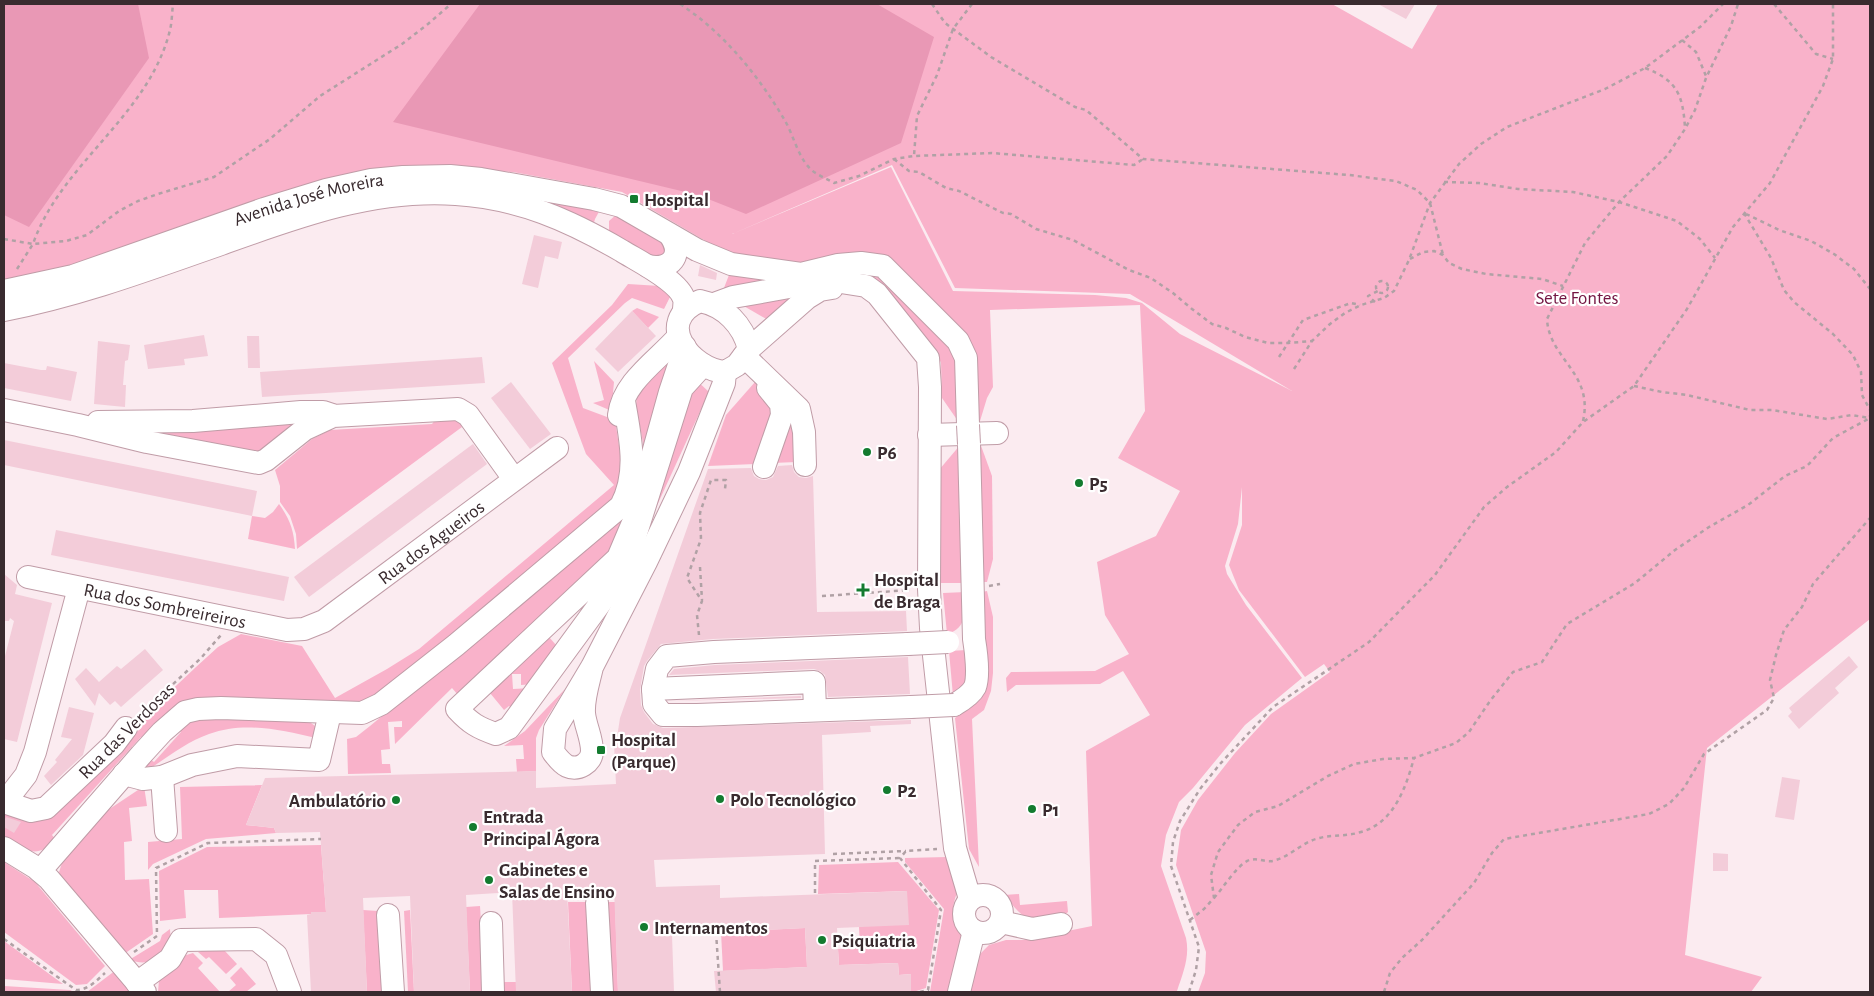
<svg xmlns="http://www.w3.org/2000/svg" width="1874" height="996" viewBox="0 0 1874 996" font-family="'Alegreya Sans',sans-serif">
<rect width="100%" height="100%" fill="#fbebf0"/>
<g fill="#f9b2ca" fill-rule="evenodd">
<path d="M4 4H1332L1412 49 1438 4H1870V619L1707 748 1685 955 1762 977 1751 992H1198L1205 973 1206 952 1176 865 1181 830 1198 800 1235 753 1271 714 1330 672 1324 664 1305 677 1239 590 1229 565 1242 525V487L1238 524 1225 566 1227 574 1246 605 1302 678 1245 725 1193 788 1179 802 1166 835 1161 866 1186 938C1190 957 1183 973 1177 991L969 992 980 954 989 945 1006 940H1023L1092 926 1086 751 1150 715 1123 671 1100 684 1016 685 1007 692 1006 678 1011 672 1095 671 1129 654 1105 615 1097 562 1156 536 1180 491 1118 458 1145 411 1140 305 990 310 993 387 987 398 980 421 976 423 975 372 900 270 793 267 725 255 709 243 622 192 513 172 406 166 98 260 4 283ZM892 165 955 288 1130 294 1292 391 1180 334 1142 303 1126 298 1095 295 953 291 891 167 732 234Z"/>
<path d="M533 194 601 208 595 219 593 226 549 204Z"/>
<path d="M617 214 666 245 664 254 655 259 609 231V221Z"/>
<path d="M722 268 786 280 722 293 729 275 721 272Z"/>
<path d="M854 269 888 280 956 354 960 424 942 398 941 363 937 353Z"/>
<path d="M628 284 660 286 671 295 664 309 632 298 625 303 568 358 583 408 615 420 624 478 620 492 406 676 359 704 219 699 146 741 141 737 52 835 56 840C35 860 27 850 4 838V810L46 815 140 729 143 717 196 667 218 647 241 634 302 646 335 698 387 669 419 649 614 485 586 454 552 363 612 305Z"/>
<path d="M814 287 773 323 742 305Z"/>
<path d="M637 308 659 317 648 328 632 311Z"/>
<path d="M594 361 614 382 612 404 614 412 593 403 604 400Z"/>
<path d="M677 363 645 453 636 406 637 395 665 364Z"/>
<path d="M695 379 709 392 638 547Z"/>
<path d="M755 382 773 397 776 403 755 464 708 466 726 415Z"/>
<path d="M788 401 797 462 772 463Z"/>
<path d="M438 417H457L462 427 297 549 296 534 290 516 280 502V486L275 470 312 439 330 430 432 424Z"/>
<path d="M297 423 267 454 158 439 156 427Z"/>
<path d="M980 443 992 476 993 559 987 582H981Z"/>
<path d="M961 444 966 583H938L939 470Z"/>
<path d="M279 504C290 519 294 531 295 549L248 539 252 516 265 518 273 512Z"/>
<path d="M629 509 614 553 458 695 452 688 395 744 394 727H402V721L388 722 390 749 381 750 382 764H390L391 773 348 774 347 739 356 737 370 726 622 518Z"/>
<path d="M987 591 993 617V673L991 691 984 710 972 719 979 867 969 849 955 718 968 709 982 592Z"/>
<path d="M966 592C965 610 968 628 947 634L943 593Z"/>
<path d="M549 637 556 645 534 684 521 685V674H512L513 689 532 688 515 711 509 706 504 710 490 693Z"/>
<path d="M967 650 969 678 953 696 949 651Z"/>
<path d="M565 689 539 730 536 738V771L517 772 516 759H524L523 745 504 746 525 731Z"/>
<path d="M199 716 307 720 315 726 318 734 316 738C281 730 244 721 209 734 186 742 165 759 145 772L144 769 150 759 154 762 181 732 178 729Z"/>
<path d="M262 785 246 825 274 828 276 833 206 839 153 864 148 870V842L182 839 180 787Z"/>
<path d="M144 786 147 806 129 808 132 841 124 842 125 880 149 879 153 934 124 954 62 880 59 872 62 863 105 812Z"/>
<path d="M321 845 326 912H312L311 914 219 918 218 890H184L186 918 160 921 159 871 207 847Z"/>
<path d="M947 857 958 891C950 908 952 921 962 937L953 992H930L944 909 905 862V858Z"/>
<path d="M4 862 35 882 105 966 87 984 76 985 4 932Z"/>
<path d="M898 862 939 910 926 988 913 992H911V974L899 975 898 963 839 965 838 949 860 948 859 927 907 891 818 894 819 865Z"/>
<path d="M1019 894 1020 905 1067 901 1068 912 1062 917C1026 920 1028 924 1004 895Z"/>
<path d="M568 902H587L593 992H572Z"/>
<path d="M608 902H615L618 992H612Z"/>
<path d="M480 906 485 992H470L466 907Z"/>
<path d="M363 910 378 911 382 992H367Z"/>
<path d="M410 910 414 992H408L404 911Z"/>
<path d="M805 928 807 967 723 971 721 932Z"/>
<path d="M170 929 171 943C156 958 152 967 129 960L160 941 162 935Z"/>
<path d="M4 941 63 984 4 979Z"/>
<path d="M212 948 224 950 237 964 226 974 209 957 206 959 198 952Z"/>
<path d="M193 953 203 963 198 968 220 992H158L159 980 180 957Z"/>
<path d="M241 967 256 984 246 992H228L236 985 230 978Z"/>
<path d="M116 970 135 992H87Z"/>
<path d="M499 982H516V992H500Z"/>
<path d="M4 986 70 990 74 992H4Z"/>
</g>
<g fill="#e998b5">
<path d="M4 4H138L149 58 29 227 4 215Z"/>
<path d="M480 4H877L934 37 901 143 746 214 698 195 393 122Z"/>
</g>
<g fill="#f3ccd9">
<path d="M1378 4H1415L1406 19Z"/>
<path d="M534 235 562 242 558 259 545 256 538 288 522 284Z"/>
<path d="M700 265 717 273 716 280 698 276Z"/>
<path d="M632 311 656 336 618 372 595 349Z"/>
<path d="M204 335 208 356 184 359 185 365 148 369 144 345Z"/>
<path d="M247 336H259L260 368H248Z"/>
<path d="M98 341 130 345 128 360 125 361 123 385H126L125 407 94 404Z"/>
<path d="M482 357 485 383 262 397 260 372Z"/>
<path d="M4 363 41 370H46L47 366 77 372 71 401 4 388Z"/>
<path d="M511 382 551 434 530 449 491 398Z"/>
<path d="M4 440 257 491 252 516 4 465Z"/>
<path d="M473 444 487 464 309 597 294 577Z"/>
<path d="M792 465 794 472 799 477 806 478 813 476 817 612 906 611 907 631 713 639 661 644 647 661 644 666 640 690 641 705 644 712 653 724 663 728 911 720V724L870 726 871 732 822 735 825 854 654 860 656 887 720 885V898L907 891 909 925 837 928 838 949 839 965 898 963 899 975 911 974V992H716L714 971 807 967 805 928 672 935 674 992H618L614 888 567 890 572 992H516L512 892 466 895 470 992H414L410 896 363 898 367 992H311L307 915 311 914V912H326L320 832 276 833 274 828 246 825 265 778 536 771V788L616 784 614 744H616L620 718 708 469 751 468 754 476 759 479 766 480 773 477 778 466Z"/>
<path d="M56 530 289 577 284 601 51 555Z"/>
<path d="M4 574 17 585 15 594 52 603 17 742 4 739V660L14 621 10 618 9 621H4Z"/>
<path d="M145 649 163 670 121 707 115 701 110 705 99 693 95 706 75 679 86 668 99 682 117 666 121 669Z"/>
<path d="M1849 656 1858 667 1835 688 1839 693 1799 729 1788 716 1792 712 1789 708Z"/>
<path d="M908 657 910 694 828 697 825 675 820 671 814 669 669 675 674 669 715 665Z"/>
<path d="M801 696V698L669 701Z"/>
<path d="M69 707 94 713 83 755 51 785 44 776 57 762 55 760 72 739 61 737Z"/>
<path d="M1782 777 1800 780 1794 820 1775 817Z"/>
<path d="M6 817 21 822 14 833 4 827V821Z"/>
<path d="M1713 853 1728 854V871H1713Z"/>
</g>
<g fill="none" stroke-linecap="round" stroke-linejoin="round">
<g stroke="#c09ca7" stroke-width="24">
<g id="minor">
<path d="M648 266C671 271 684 255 670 235"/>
<path id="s1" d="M4 291 73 276 264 209 326 190 371 180 403 177 450 176 481 179 594 199 621 206 697 250 731 264 801 274 838 265 861 263 883 266 958 341 966 358 968 425"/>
<path d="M714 304 733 297 828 280 866 286 877 294 928 358 930 387 929 589 931 628 955 848 970 899"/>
<path d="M4 310C80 295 147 270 221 244 296 217 374 188 456 194 519 198 569 220 622 251 638 261 679 281 684 299 685 302 684 307 684 310"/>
<path d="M685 347 670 392 635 518 618 558 457 709C470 723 478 728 496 734L509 728 618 579 631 549 682 388 703 365"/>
<path d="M749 349C743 325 725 306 700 301 652 322 692 370 725 372L737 365 749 349 807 298 820 290 832 288"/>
<path d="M744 356 799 409 804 432 805 465"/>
<path d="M4 410 78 425 147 442 259 463 266 460 305 429 333 416 458 409 468 415 514 479"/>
<path d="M619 415C623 382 658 360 678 337"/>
<path d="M98 422 193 421 301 412H323L332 415"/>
<path d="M929 435 997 433"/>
<path d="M764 467 782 415 781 404 768 388"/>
<path id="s2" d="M28 577 287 630 304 629 324 621 557 448"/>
<path d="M908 644 714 652 667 656 657 669 653 689 654 704 663 715H697L911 707"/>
<path d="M592 667C589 681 583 698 584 713 585 725 592 738 592 751 592 763 578 771 567 766 561 763 557 757 553 752L555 729 592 667 646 562 689 472 724 383 725 372"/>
<path d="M653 689 814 682 815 710"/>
<path d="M954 705C961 701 971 695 975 687 979 676 976 651 974 639L969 444"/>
<path d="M124 774 143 779 162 777 192 765 237 756 319 760 330 713"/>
<path d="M162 777 166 831"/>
<path d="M4 802 31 811 46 808 114 744 126 728"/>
<path d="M5 802 26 775 35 752 79 588"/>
<path d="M4 848 35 867 49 879 145 992"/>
<path d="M40 871 141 755 162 732 185 712 198 709 221 708 362 713 381 704 456 645 621 506C639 472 630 437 624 401"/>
<circle cx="983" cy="914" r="19"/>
<path d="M597 903 602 992"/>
<path d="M388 915 393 992"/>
<path d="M1001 922 1032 929 1061 924"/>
<path d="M491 923 493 992"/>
<path d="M137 983 170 959 181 940 256 939 276 955 290 992"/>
<path d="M959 992 974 931"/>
</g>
</g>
<g stroke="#b0a1a5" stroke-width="2.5" stroke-dasharray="4 4" stroke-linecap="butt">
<path d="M680 4C723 32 758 75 784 119 794 135 798 160 814 172 820 176 827 179 834 183L859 176 894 159 914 156"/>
<path d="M932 4 945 23 991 57 1075 107 1086 110 1143 159 1349 175 1396 181 1417 190 1430 203 1443 255"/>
<path d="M972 4 953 29 937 75 917 116 914 156 992 153 1134 165 1143 159"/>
<path d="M1774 4 1816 54 1833 59"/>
<path d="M1682 40 1696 52 1706 76"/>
<path d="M1645 68C1677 80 1683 95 1685 128"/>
<path d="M894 159 909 171 919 172 946 188 959 191 1003 213 1011 214 1036 229 1073 240 1129 270 1151 278 1173 293 1192 309 1212 324 1226 328 1245 337 1268 343H1288L1312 341"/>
<path d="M1444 182 1479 183 1518 189 1573 192 1619 202 1677 221 1700 239 1715 258"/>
<path d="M1744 213 1771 258 1784 290 1794 302 1833 334 1853 355 1861 372 1862 395 1870 410"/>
<path d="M1746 214 1779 230 1811 241 1834 254 1854 269 1870 289"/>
<path d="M4 239 33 244C61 163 149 116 170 30 172 22 172 12 173 4"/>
<path d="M1410 259 1423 252 1434 251 1443 255 1449 263 1462 269 1486 274 1542 279 1563 286"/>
<path d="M17 269 33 244 66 241 87 235 119 211 138 201 158 194 214 177 270 139 320 96 402 44 428 24 451 4"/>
<circle cx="1382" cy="287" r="6"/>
<path d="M1375 302 1368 296 1378 291"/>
<path d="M1279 357 1303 320 1351 303 1360 305"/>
<path d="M1294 369 1312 341 1330 324 1345 313 1361 305 1384 298 1394 291 1409 260 1430 203 1459 164 1481 144 1507 127 1605 89 1645 68 1700 27 1723 4"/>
<path d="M1634 386 1662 392 1687 395 1750 410H1772L1827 419 1852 415 1869 418"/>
<path d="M1583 421C1594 373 1549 359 1547 319L1585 243 1619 202 1667 156 1685 129 1695 110 1706 78 1731 26 1738 4"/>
<path d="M700 567 702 600"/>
<path d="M989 586 1000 584"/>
<path d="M822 596 910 590"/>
<path d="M699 635 697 615 702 601 687 578 701 539 700 513 711 480H726L725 489"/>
<path d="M138 717 201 658 221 635"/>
<path d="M833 854 906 851"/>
<path d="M815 893V861L900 858"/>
<path d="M1214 898C1223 888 1236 867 1247 861 1258 856 1266 864 1276 860 1290 856 1302 843 1316 839 1331 834 1346 837 1361 832 1394 823 1406 787 1414 758"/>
<path d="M1190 920 1204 909 1214 898 1211 875 1218 852 1238 825 1255 812 1278 806 1328 776 1354 764 1383 759 1414 758 1456 743 1469 732 1490 701 1513 672 1542 662 1567 624 1635 583 1675 550 1709 527 1748 505 1785 476 1807 466 1833 438 1870 418V415"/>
<path d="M716 932 720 992"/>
<path d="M4 939 76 990C88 990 96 981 105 973"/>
<path d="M134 952 157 936 156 868 208 843 321 839"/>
<path d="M920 992 928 990 941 910 900 858 906 851 937 849"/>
<path d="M1189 992 1196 970 1199 947 1171 866 1173 842 1180 821 1200 789 1220 764 1273 707 1369 642 1435 575 1484 507 1507 487 1556 452 1583 422 1634 386 1687 309 1733 227 1770 183 1823 86 1833 59V4"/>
<path d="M1384 992 1390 973 1402 958 1422 940 1474 883 1492 853 1504 839 1649 814 1669 804 1684 788 1704 754 1767 710 1774 698 1770 680 1776 655 1784 630 1802 607 1813 584 1870 518"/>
</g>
<use href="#minor" stroke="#fff" stroke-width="22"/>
<g stroke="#c09ca7" stroke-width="24" stroke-linecap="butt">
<g id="minor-bridge">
<path d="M968 425 969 444"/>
<path d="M908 644 948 642"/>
<path d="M911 707 954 705"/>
</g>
</g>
<use href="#minor-bridge" stroke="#fff" stroke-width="22"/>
</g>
<g fill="#137b2f" stroke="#fff" stroke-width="2">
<rect x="629" y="194" width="10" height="10" rx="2.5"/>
<circle cx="867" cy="452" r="5"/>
<circle cx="1079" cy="483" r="5"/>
<path d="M860.5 582.5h5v5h5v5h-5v5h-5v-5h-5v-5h5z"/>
<rect x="596" y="745" width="10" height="10" rx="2.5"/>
<circle cx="887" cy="790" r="5"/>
<circle cx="720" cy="799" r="5"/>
<circle cx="396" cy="800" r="5"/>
<circle cx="1032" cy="809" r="5"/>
<circle cx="473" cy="827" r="5"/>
<circle cx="489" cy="880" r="5"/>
<circle cx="644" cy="927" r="5"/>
<circle cx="822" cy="940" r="5"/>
</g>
<g text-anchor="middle" stroke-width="4.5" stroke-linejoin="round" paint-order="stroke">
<g font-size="19" font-weight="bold" fill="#392b2f" stroke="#fff" text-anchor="start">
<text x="644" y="206">Hospital</text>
<text x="877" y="459">P6</text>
<text x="1089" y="490">P5</text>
<text x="874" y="586">Hospital<tspan x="874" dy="22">de Braga</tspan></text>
<text x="611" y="746">Hospital<tspan x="611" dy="22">(Parque)</tspan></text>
<text x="897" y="797">P2</text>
<text x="730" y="806">Polo Tecnológico</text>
<text x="386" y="807" text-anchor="end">Ambulatório</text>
<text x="1042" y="816">P1</text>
<text x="483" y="823">Entrada<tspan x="483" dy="22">Principal Ágora</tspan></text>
<text x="499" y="876">Gabinetes e<tspan x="499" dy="22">Salas de Ensino</tspan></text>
<text x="654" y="934">Internamentos</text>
<text x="832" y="947">Psiquiatria</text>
</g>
<g font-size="19" fill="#392b2f" stroke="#fff">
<text dy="7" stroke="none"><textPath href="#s1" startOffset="319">Avenida José Moreira</textPath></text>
<text dy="7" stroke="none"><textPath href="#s2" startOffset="436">Rua dos Agueiros</textPath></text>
<text dy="7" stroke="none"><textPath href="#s2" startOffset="140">Rua dos Sombreireiros</textPath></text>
<text transform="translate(126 730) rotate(-45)" y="7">Rua das Verdosas</text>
</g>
<g font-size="19" fill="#731542" stroke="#fff">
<text x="1577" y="304">Sete Fontes</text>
</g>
</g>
<rect width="1874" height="996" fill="none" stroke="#392b2f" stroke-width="10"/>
</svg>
